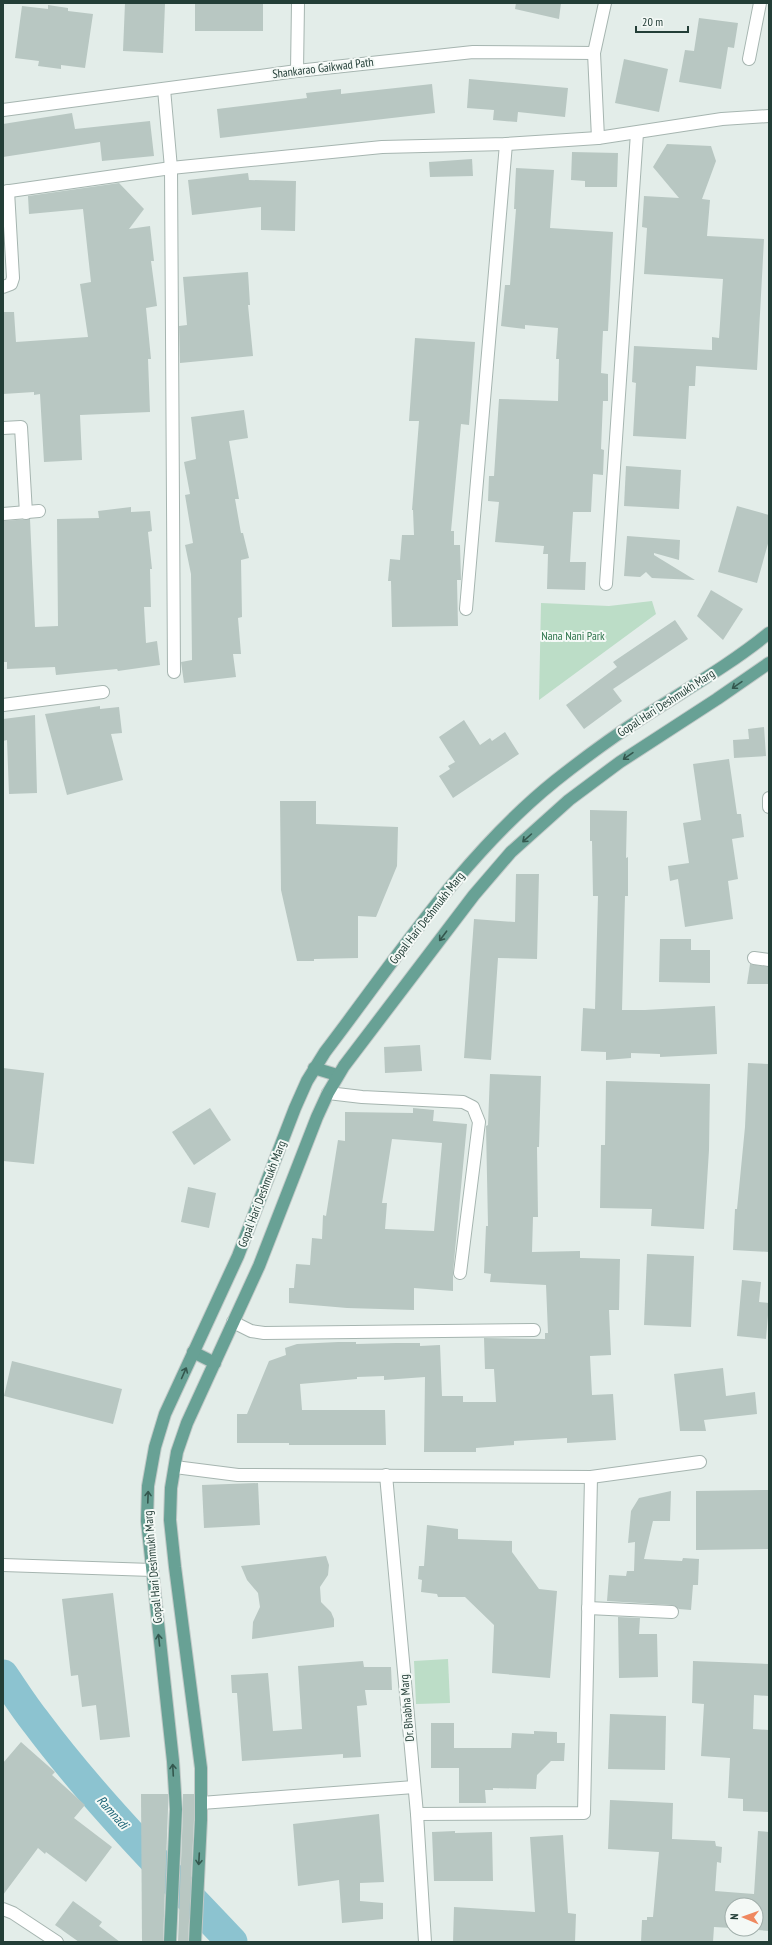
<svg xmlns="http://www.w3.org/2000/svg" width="772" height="1945" viewBox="0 0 772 1945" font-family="'PT Sans Narrow',sans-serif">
<rect width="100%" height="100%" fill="#e3ede9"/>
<g fill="#bcddc7">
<path d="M652 601 656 614 539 700 541 603 609 606Z"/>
<path d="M448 1659 450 1703 416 1704 414 1661Z"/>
</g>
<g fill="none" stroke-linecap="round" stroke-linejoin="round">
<path stroke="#8cc3d0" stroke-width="31" d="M3 1675C14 1691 24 1707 36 1722 95 1801 165 1871 232 1942"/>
</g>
<g fill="#b8c7c2" fill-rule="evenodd">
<path d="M125 3 165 4 163 53 123 51Z"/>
<rect x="195" y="3" width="68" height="28"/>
<path d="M516 3H561L559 19 515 9Z"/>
<path d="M48 5 68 8V11L93 14 85 68 61 65V69L38 66 39 61 15 58 22 6 48 9Z"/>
<path d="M699 18 738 23 734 48 728 47 721 89 679 82 685 50 694 51Z"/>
<path d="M624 59 668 69 659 112 615 103Z"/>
<path d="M469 79 568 88 565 117 518 112 517 122 493 120 494 110 467 108Z"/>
<path d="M432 84 435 113 220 138 217 109 307 98 306 93 341 89V94Z"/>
<path d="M72 113 75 129 150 121 154 156 102 161 100 142 3 157V124Z"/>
<path d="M667 144 711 146 716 161 702 199 710 200 707 236 764 239 757 370 696 366 695 386H689L686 439 633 436 636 383 632 382 634 346 712 350V337L719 338 723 279 644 274 647 228 642 227 644 196 679 198 653 167Z"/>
<path d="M572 152 618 153 617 187H585V181L571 180Z"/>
<path d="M472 159 473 176 430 177 429 162Z"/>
<path d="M516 168 554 170 550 228 613 232 608 331H603L601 373 608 374V401H603L601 449 604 450 603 475 593 474 591 512H573L570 562H586L585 590 547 589 548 554H543L544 546 495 542 499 502 488 501 489 476H494L499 399 558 401 559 359H556L558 328 525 325V329L501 326 505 285H510L516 209H514Z"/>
<path d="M248 173 249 180 296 181 295 231 261 230V207L192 215 188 180Z"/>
<path d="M119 183 144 209 129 229 150 226 154 261H151L157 306 146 308 151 359H148L150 412 80 415 82 460 44 462 40 394 34 395V392L3 394V312H14L16 342 88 337 80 284 91 282 83 209 29 214 28 196Z"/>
<path d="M248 272 250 305H248L253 356 180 363 179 326 187 325 183 277Z"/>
<path d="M415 338 475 342 469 425 461 424 451 531H454V545H460L461 580H457L458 626 392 627 391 581H388L390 559 400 560 402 535H414L413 510H412L419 421H409Z"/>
<path d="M244 410 248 438 229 441 239 499H235L241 533H243L249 558 241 560 242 617 238 618 241 654H233L236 677 184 683 181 662 192 660 191 574 185 545 193 543 185 495 190 494 184 462 196 459 191 417Z"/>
<path d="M626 466 681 470 679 509 624 506Z"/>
<path d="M737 506 769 515V540L757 583 718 572Z"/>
<path d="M131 507V512L150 511 152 531 148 532 152 569H150L151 607H144L146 643 157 641 160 665 118 671 117 669 56 675 55 667 7 669V662H3V521L30 519 35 627 58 626 57 519 99 518 98 511Z"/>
<path d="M627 536 680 540 679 560 654 553V555L695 580 652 578 646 572 640 577 624 576Z"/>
<path d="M711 590 743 609 723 640 697 616Z"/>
<path d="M675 620 688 639 613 689 622 701 584 729 566 705 617 667 613 662Z"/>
<path d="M100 706V709L119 707 122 733 111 734 123 780 67 795 45 714Z"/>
<path d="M35 715 37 793 9 794 7 740 3 741V719Z"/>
<path d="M464 720 480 745 490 738 492 741 505 732 519 754 453 798 439 776 450 769 448 766 455 762 439 737Z"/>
<path d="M764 727 766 756 734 758 733 740 749 739 748 729Z"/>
<path d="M729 759 737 814H741L744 837 732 839 738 879 728 881 733 919 685 927 678 879 670 881 668 866 689 863 683 823 701 820 693 764Z"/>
<path d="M280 801H316V824L398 827 397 866 376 917 358 916V958L314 959V961H297L281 890Z"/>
<path d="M590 810 627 811 626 858 628 857V896H625L622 1010H645L715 1006 717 1054 660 1057V1054L631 1053V1058L606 1060V1052L581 1051 583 1008 595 1009 598 896H593L592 841H590Z"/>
<path d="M516 874H539L537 959 498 958 491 1060 464 1058 474 919 515 922Z"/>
<path d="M660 939H691V950H710V983L659 982Z"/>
<path d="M750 964 769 967V984H747Z"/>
<path d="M420 1045 422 1071 385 1073 384 1047Z"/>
<path d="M748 1063 769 1064V1252L733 1250 735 1209H737L745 1127Z"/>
<path d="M3 1068 44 1073 34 1164 3 1161Z"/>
<path d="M490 1074 541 1076 539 1147H537L538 1217H533L532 1252 580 1251V1258L620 1259 619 1310H609L611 1355 590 1356 592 1395 613 1394 616 1440 567 1443V1438L514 1441V1445L476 1448V1452H424L425 1377 384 1380V1376L357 1377V1379L300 1384 302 1410H385L386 1445H289V1443H237V1414H247L269 1361 286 1355 285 1348 297 1344 338 1342H356V1344L396 1343H420V1346L440 1345 442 1396H463V1402H496L494 1369H485L484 1338 545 1339V1333H548L546 1285 490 1282 491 1274 484 1273 486 1226H488L486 1126 488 1125Z"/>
<path d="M606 1081 710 1084 709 1150 704 1229 651 1226 652 1209 600 1208 601 1145H605Z"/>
<path d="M210 1108 231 1140 194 1165 172 1132Z"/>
<path d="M413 1108 434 1110 433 1121 467 1124 453 1272V1291L414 1288V1310L347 1308 289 1303V1288H294L296 1264 310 1265 312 1238 322 1239 323 1215 326 1216 338 1140 345 1141V1112L413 1113ZM392 1139 442 1143 434 1231 385 1229 387 1203H382Z"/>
<path d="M188 1187 216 1193 209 1228 181 1222Z"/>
<path d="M647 1254 694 1256 691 1327 644 1325Z"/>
<path d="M742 1280 761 1282 759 1302 769 1303 766 1339 737 1336Z"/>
<path d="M12 1361 122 1389 113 1424 4 1396Z"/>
<path d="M723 1368 726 1396 755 1392 757 1414 704 1420 706 1431H680L674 1374Z"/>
<path d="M258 1483 260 1525 204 1528 202 1485Z"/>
<path d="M769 1490V1549L696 1550V1491Z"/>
<path d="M671 1491 670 1521H653L644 1559 682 1561 683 1558 699 1559 698 1585H693L691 1610 679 1609 672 1605 607 1601 609 1575 626 1576 627 1571H634L635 1542 628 1543 631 1511 639 1498Z"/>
<path d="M427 1525 458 1529V1539L512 1541V1552L539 1589 557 1591 550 1678 492 1673 494 1625 465 1597H438L437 1594 421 1592 422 1580 418 1579 419 1566H424Z"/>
<path d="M326 1556 329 1565 328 1575 320 1587 321 1602 331 1612 334 1619V1627L252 1639 253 1622 260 1607 258 1593 247 1580 241 1566Z"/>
<path d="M113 1593 130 1737 100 1740 96 1705 82 1707 78 1675 71 1676 62 1599Z"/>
<path d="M618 1617 640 1618 639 1634H657L658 1677 619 1678Z"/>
<path d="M363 1661 364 1667H391L392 1690H365L367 1705 357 1706 361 1757 343 1758V1754L242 1761 237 1693H232L231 1675 268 1673 273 1731 302 1729 298 1666Z"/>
<path d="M693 1661 769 1664V1696L754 1695 753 1729 769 1730V1812L743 1811V1799L728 1798 730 1758 701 1756 704 1704 692 1703Z"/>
<path d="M610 1714 666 1716 665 1770 608 1769Z"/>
<path d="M431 1723H454V1748H511L512 1733 534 1734V1731L557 1732V1743H565L564 1761H551L537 1775 536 1789 493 1788V1790H485L486 1803H459V1768H431Z"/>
<path d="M21 1742 55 1772 52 1775 85 1805 74 1818 112 1847 86 1882 46 1852 45 1854 38 1848 3 1895V1763Z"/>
<path d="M141 1794H168V1809L163 1942H142Z"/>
<path d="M183 1794H194V1820L188 1942H178L183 1809Z"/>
<path d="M610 1800 673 1803 672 1839 715 1841 716 1846 722 1847 721 1863 717 1862 715 1891 754 1894 758 1831 769 1832V1931L746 1929H756V1905H732V1928L714 1927 713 1942H641L642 1920H647V1917H653L659 1852 608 1849Z"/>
<path d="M379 1814 384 1882 360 1883V1901L383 1903V1919L342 1923 339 1880 298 1886 293 1824Z"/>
<path d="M455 1831V1833L492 1832 493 1881H434L432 1832Z"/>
<path d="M563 1835 568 1913 576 1914 575 1942H453L454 1907 535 1912 530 1837Z"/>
<path d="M73 1901 102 1922 99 1926 120 1942H79L55 1925Z"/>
</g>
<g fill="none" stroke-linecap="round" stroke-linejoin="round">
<g stroke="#a6b5b0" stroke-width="14">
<g id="minor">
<path d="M594 53 598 138"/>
<path d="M749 59 760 3"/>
<path d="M297 71 298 3"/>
<path d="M164 89 171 168 174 672"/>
<path d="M3 192 171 168 382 147 506 144 598 138 722 119 769 116"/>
<path d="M3 287 11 284 13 278 8 191"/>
<path d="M3 428 21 427 26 513"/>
<path d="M3 514 39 511"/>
<path d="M606 584 637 133"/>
<path d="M466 609 506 144"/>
<path d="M3 705 103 692"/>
<path d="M769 798V807"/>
<path d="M754 958 769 960"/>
<path d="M328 1093 362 1097 463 1102 473 1107 479 1122 460 1273"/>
<path d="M233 1322 251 1331 264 1333 534 1330"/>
<path d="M175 1467 238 1475 591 1477 700 1462"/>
<path d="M386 1475 417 1814 425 1942"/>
<path d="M3 1565 152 1570"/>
<path d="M588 1608 672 1612"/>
<path d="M201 1803 414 1787"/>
<path d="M417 1814 584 1813 591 1477"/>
<path d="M3 1909 13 1913 57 1942"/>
</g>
</g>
<g stroke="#a6b5b0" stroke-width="14">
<path id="tertiary" d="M3 110 297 71 473 52 594 53 605 3"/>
</g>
<g stroke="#c1c9c7" stroke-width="14">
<g id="primary">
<path d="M314 1068 337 1075"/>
<path d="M193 1352 215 1363"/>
<path d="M170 1942 176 1809 173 1761 147 1521 148 1486 155 1447 165 1414 238 1256 295 1108 307 1081 325 1052C396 959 463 855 555 781 584 758 614 736 645 716 687 689 731 664 769 633"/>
<path d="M195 1942 201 1820V1768L175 1567 170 1520 171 1488 177 1452 187 1423 259 1266 317 1117 328 1093 344 1066 474 895 511 852 569 800 620 762 717 699 769 663"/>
</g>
</g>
<use href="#minor" stroke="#fff" stroke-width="12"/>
<use href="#tertiary" stroke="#fff" stroke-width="12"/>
<use href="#primary" stroke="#68a195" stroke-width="12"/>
</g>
<defs><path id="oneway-shaft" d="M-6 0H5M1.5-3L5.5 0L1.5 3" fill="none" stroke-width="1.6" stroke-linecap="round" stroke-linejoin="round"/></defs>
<g stroke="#34574e">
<use href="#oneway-shaft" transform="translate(737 685) rotate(145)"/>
<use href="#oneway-shaft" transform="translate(628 756) rotate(145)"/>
<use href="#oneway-shaft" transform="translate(527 838) rotate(138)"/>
<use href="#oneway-shaft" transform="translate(443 936) rotate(127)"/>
<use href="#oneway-shaft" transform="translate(184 1373) rotate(-66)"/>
<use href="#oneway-shaft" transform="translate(148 1497) rotate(-88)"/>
<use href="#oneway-shaft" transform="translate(159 1640) rotate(-96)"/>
<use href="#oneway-shaft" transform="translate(173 1770) rotate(-93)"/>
<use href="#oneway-shaft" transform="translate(199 1859) rotate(93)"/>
</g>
<g text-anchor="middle" stroke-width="4" stroke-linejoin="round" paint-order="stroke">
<g font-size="12" fill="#233e37" stroke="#f4f9f6">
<text transform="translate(323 68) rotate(-7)" y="4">Shankarao Gaikwad Path</text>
<text transform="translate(666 703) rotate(-33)" y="4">Gopal Hari Deshmukh Marg</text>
<text transform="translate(427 918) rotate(-52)" y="4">Gopal Hari Deshmukh Marg</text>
<text transform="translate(262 1194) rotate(-69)" y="4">Gopal Hari Deshmukh Marg</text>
<text transform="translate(153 1567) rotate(-95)" y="4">Gopal Hari Deshmukh Marg</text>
<text transform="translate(407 1708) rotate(-95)" y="4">Dr. Bhabha Marg</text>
</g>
<g font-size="12" fill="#2e744c" stroke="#f4f9f6">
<text x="573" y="640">Nana Nani Park</text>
</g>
<g font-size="13" font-style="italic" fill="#1e6678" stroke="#f4f9f6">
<text transform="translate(113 1812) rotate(48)" y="5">Ramnadi</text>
</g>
</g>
<rect width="772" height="1945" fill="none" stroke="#233e37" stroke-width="8"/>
<g transform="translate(744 1917) rotate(272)"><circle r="19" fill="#f4f9f6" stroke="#a0aeaa"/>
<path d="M0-3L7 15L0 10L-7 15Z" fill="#ef885f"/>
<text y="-6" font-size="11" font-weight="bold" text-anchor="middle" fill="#233e37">N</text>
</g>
<path d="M636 26v6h52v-6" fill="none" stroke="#233e37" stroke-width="2"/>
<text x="642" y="26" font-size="12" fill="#233e37" stroke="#f4f9f6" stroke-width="3" paint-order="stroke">20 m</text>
</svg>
